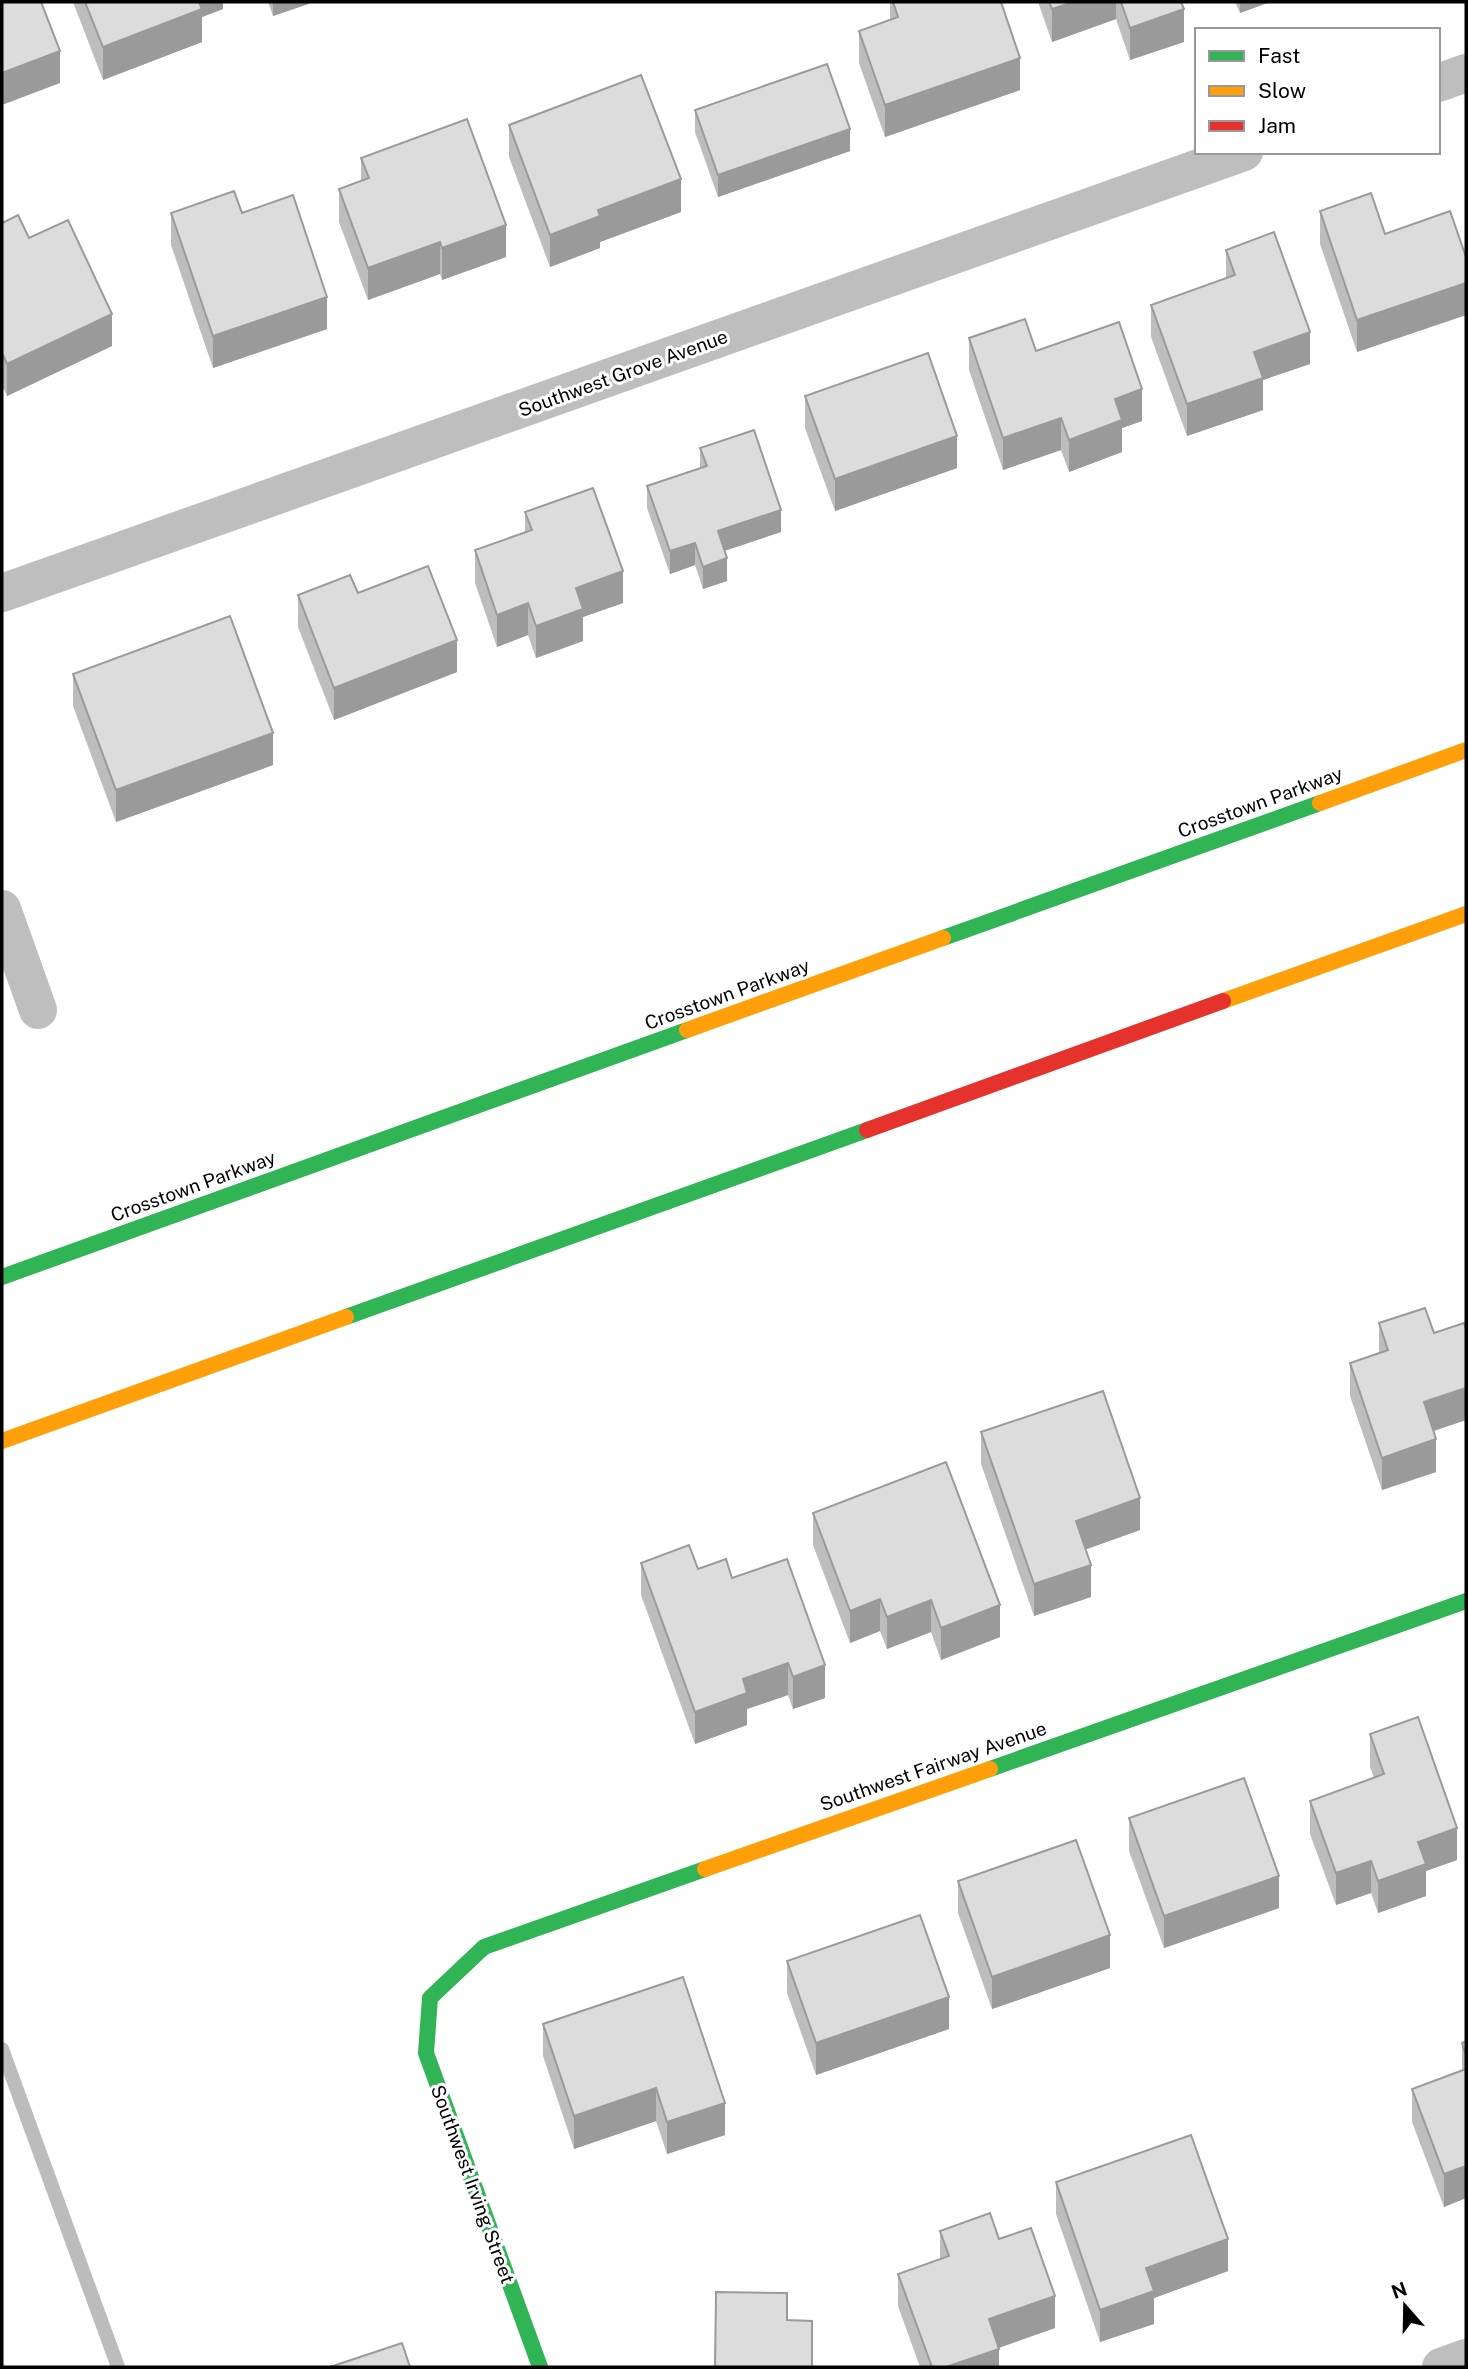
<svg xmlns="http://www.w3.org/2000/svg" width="1468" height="2369" viewBox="0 0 1468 2369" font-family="'Public Sans',sans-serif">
<rect width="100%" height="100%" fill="#fff"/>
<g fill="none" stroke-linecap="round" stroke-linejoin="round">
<path stroke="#bcbcbc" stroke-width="14" d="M2 2049 118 2367"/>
<g stroke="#bebebe" stroke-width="38">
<path d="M1438 83 1466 73"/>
<path d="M2 593 1244 152"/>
<path d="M2 909 38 1010"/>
<path d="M1441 2367 1466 2358"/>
</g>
<g stroke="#30b455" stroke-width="16">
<path d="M943 938 1320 803"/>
<path d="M2 1277 687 1030"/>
<path d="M346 1317 867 1130"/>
<path d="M990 1769 1466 1601"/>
<path d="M540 2367 426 2053 430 1998 484 1947 705 1869"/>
</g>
<g stroke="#ff9f0a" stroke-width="16">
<path d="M1320 803 1466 750"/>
<path d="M1223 1001 1466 914"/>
<path d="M687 1030 943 938"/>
<path d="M2 1441 346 1317"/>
<path d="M705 1869 990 1769"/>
</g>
<path stroke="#e5322d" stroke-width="16" d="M867 1130 1223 1001"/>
</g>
<g fill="#bdbdbd">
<path d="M73 2H223V9L202 17V42L103 80Z"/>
<path d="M268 2H314L273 16Z"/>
<path d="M890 2H1001L1020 90 885 137 859 63V31L890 20Z"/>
<path d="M1038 2H1181L1184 42 1130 60 1116 19 1052 42Z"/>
<path d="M1235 2H1270L1240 13Z"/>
<path d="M695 110 850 151 718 197 695 132Z"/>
<path d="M509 125 681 212 600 242V248L550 267 509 157Z"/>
<path d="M361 158 506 257 442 280 440 274 368 300 339 222V189L361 181Z"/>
<path d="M1320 211 1385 234 1466 257V315L1357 352 1320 244Z"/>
<path d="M171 213 327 329 213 368 171 245Z"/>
<path d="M2 223 29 238 112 346 7 396 2 385Z"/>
<path d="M1226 250 1310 364 1263 380V410L1187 436 1151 337V305L1226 279Z"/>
<path d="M969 338 1036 351 1142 421 1122 428V452L1069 472 1061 450 1003 470 969 370Z"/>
<path d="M805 396 957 468 835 511 805 428Z"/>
<path d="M700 448 781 532 724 551 727 581 703 589 695 565 670 574 647 508V486L700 468Z"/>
<path d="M525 512 623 603 583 617V641L536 658 528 635 497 647 475 583V550L525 533Z"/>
<path d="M358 593 457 672 334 720 298 627V595Z"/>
<path d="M73 674 273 765 116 822 73 706Z"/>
<path d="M1379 1323 1434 1333 1466 1329V1420L1434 1431 1436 1472 1382 1490 1350 1396V1363L1379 1353Z"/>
<path d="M981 1432 1140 1530 1086 1549 1091 1597 1034 1616 981 1464Z"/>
<path d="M813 1513 1000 1637 941 1660 931 1632 887 1649 880 1631 850 1643 813 1545Z"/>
<path d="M641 1563 698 1569 732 1578 825 1698 793 1709 788 1695 747 1709V1725L695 1744 641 1595Z"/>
<path d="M1370 1734 1457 1860 1426 1871V1896L1378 1913 1371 1893 1336 1905 1310 1834V1801L1374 1778 1370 1767Z"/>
<path d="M1129 1818 1279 1908 1164 1948 1129 1851Z"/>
<path d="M958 1881 1110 1968 992 2009 958 1913Z"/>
<path d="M787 1961 949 2029 816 2075 787 1993Z"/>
<path d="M683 1977 725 2135 667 2154 656 2121 574 2149 543 2056V2024Z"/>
<path d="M1466 2041V2198L1444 2207 1412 2122V2089L1462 2070V2043Z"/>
<path d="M1056 2182 1228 2271 1154 2298V2324L1100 2342 1056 2214Z"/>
<path d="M940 2231 1055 2328 999 2348V2367H920L898 2306V2274L940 2259Z"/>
</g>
<g fill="#9a9a9a">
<path d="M194 2H223V9L202 17V42L103 80V47Z"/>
<path d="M273 2H314L273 16Z"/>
<path d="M1074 2H1116V19L1052 42V9Z"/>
<path d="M1240 2H1270L1240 13Z"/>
<path d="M1184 9V42L1130 60V28Z"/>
<path d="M60 51V83L2 105V73Z"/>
<path d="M1020 58V90L885 137V105Z"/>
<path d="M850 129V151L718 197V175Z"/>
<path d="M681 179V212L600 242V248L550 267V235L598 210Z"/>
<path d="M506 225V257L442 280V248Z"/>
<path d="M440 242V274L368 300V268Z"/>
<path d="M1466 283V315L1357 352V320Z"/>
<path d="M327 297V329L213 368V336Z"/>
<path d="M112 314V346L7 396V364Z"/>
<path d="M1310 332V364L1263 380V410L1187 436V404L1254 352Z"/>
<path d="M1142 389V421L1122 428V452L1069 472V440L1115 399Z"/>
<path d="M1061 418V450L1003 470V438Z"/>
<path d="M957 436V468L835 511V479Z"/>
<path d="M781 510V532L718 553V531Z"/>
<path d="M695 543V565L670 574V551Z"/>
<path d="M727 558V581L703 589V567Z"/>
<path d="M623 571V603L583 617V641L536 658V626L576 588Z"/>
<path d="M528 603V635L497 647V615Z"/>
<path d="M457 640V672L334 720V688Z"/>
<path d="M273 733V765L116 822V790Z"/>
<path d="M1466 1388V1420L1424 1434V1402Z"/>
<path d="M1436 1439V1472L1382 1490V1458Z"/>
<path d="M1140 1498V1530L1076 1553V1521Z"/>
<path d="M1091 1565V1597L1034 1616V1584Z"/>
<path d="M880 1599V1631L850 1643V1611Z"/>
<path d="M931 1600V1632L887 1649V1617Z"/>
<path d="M1000 1605V1637L941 1660V1628Z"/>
<path d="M788 1663V1695L747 1709V1725L695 1744V1712L743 1679Z"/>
<path d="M825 1665V1698L793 1709V1677Z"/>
<path d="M1457 1828V1860L1426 1871V1896L1378 1913V1881L1418 1842Z"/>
<path d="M1371 1861V1893L1336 1905V1873Z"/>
<path d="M1279 1876V1908L1164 1948V1916Z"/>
<path d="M1110 1935V1968L992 2009V1977Z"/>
<path d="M949 1997V2029L816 2075V2043Z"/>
<path d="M656 2088V2121L574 2149V2116Z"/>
<path d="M725 2103V2135L667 2154V2122Z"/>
<path d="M1466 2166V2198L1444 2207V2174Z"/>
<path d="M1228 2239V2271L1154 2298V2324L1100 2342V2310L1146 2268Z"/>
<path d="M1055 2296V2328L989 2351V2319Z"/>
<path d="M999 2349V2367H946Z"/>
</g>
<g fill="#dcdcdc" stroke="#9a9a9a" stroke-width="2">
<path d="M2 2H41L60 51 2 73Z"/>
<path d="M85 2H199L202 9 103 47Z"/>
<path d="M893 2H1001L1020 58 885 105 859 31 898 17Z"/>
<path d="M1049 2H1074L1052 9Z"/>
<path d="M1121 2H1181L1184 9 1130 28Z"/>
<path d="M827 64 850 129 718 175 695 110Z"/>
<path d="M641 75 681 179 598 210 600 216 550 235 509 125Z"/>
<path d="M467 119 506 225 442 248 440 242 368 268 339 189 369 178 361 158Z"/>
<path d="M234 191 242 213 293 195 327 297 213 336 171 213Z"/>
<path d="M1371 193 1385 234 1450 211 1466 257V283L1357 320 1320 211Z"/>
<path d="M18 215 29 238 68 220 112 314 7 364 2 353V223Z"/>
<path d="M1274 232 1310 332 1254 352 1263 378 1187 404 1151 305 1235 275 1226 250Z"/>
<path d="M1025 319 1036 351 1119 322 1142 389 1115 399 1122 420 1069 440 1061 418 1003 438 969 338Z"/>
<path d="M928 353 957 436 835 479 805 396Z"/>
<path d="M754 430 781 510 718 531 727 558 703 567 695 543 670 551 647 486 707 466 700 448Z"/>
<path d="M593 488 623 571 576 588 583 609 536 626 528 603 497 615 475 550 532 530 525 512Z"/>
<path d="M428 566 457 640 334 688 298 595 350 575 358 593Z"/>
<path d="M230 616 273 733 116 790 73 674Z"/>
<path d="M1425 1308 1434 1333 1464 1323 1466 1329V1388L1424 1402 1436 1439 1382 1458 1350 1363 1388 1350 1379 1323Z"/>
<path d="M1103 1391 1140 1498 1076 1521 1091 1565 1034 1584 981 1432Z"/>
<path d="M946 1462 1000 1605 941 1628 931 1600 887 1617 880 1599 850 1611 813 1513Z"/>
<path d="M689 1545 698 1569 726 1559 732 1578 787 1559 825 1665 793 1677 788 1663 743 1679 747 1693 695 1712 641 1563Z"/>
<path d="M1418 1717 1457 1828 1418 1842 1426 1864 1378 1881 1371 1861 1336 1873 1310 1801 1384 1774 1370 1734Z"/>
<path d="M1244 1778 1279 1876 1164 1916 1129 1818Z"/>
<path d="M1076 1840 1110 1935 992 1977 958 1881Z"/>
<path d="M920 1915 949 1997 816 2043 787 1961Z"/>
<path d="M683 1977 725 2103 667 2122 656 2088 574 2116 543 2024Z"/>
<path d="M1466 2041V2055L1462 2043Z"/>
<path d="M1466 2069V2166L1444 2174 1412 2089Z"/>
<path d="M1191 2135 1228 2239 1146 2268 1154 2291 1100 2310 1056 2182Z"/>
<path d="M990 2213 999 2239 1031 2228 1055 2296 989 2319 999 2349 946 2367H932L898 2274 949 2256 940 2231Z"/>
<path d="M716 2292 787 2293V2320L812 2321V2367H715Z"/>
<path d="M402 2343 410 2367H330Z"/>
</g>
<g text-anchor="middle" stroke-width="6" stroke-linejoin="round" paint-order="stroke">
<g font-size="19" fill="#000" stroke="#fff">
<text transform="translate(623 373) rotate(-20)" y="7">Southwest Grove Avenue</text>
<text transform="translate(1260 802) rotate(-20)" y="7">Crosstown Parkway</text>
<text transform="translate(727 994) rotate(-20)" y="7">Crosstown Parkway</text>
<text transform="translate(193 1186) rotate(-20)" y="7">Crosstown Parkway</text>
<text transform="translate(933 1766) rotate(-19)" y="7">Southwest Fairway Avenue</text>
<text transform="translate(473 2184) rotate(70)" y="7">Southwest Irving Street</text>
</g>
</g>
<rect width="1468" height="2369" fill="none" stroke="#000000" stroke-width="7"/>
<rect x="1195" y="28" width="245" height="126" fill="#ffffff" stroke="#999999" stroke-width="2"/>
<rect x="1209" y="51" width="35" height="10" fill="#30b455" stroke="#999999" stroke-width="2"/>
<text x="1258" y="63" font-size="21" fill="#000000">Fast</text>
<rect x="1209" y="86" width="35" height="10" fill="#ff9f0a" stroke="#999999" stroke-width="2"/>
<text x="1258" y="98" font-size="21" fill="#000000">Slow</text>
<rect x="1209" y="121" width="35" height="10" fill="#e5322d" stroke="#999999" stroke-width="2"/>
<text x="1258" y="133" font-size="21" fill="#000000">Jam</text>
<g transform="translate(1405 2306) rotate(340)" stroke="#ffffff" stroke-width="5" paint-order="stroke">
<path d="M0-5L12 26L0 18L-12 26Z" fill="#000000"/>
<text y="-10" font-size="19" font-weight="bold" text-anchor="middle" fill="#000000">N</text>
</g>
</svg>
